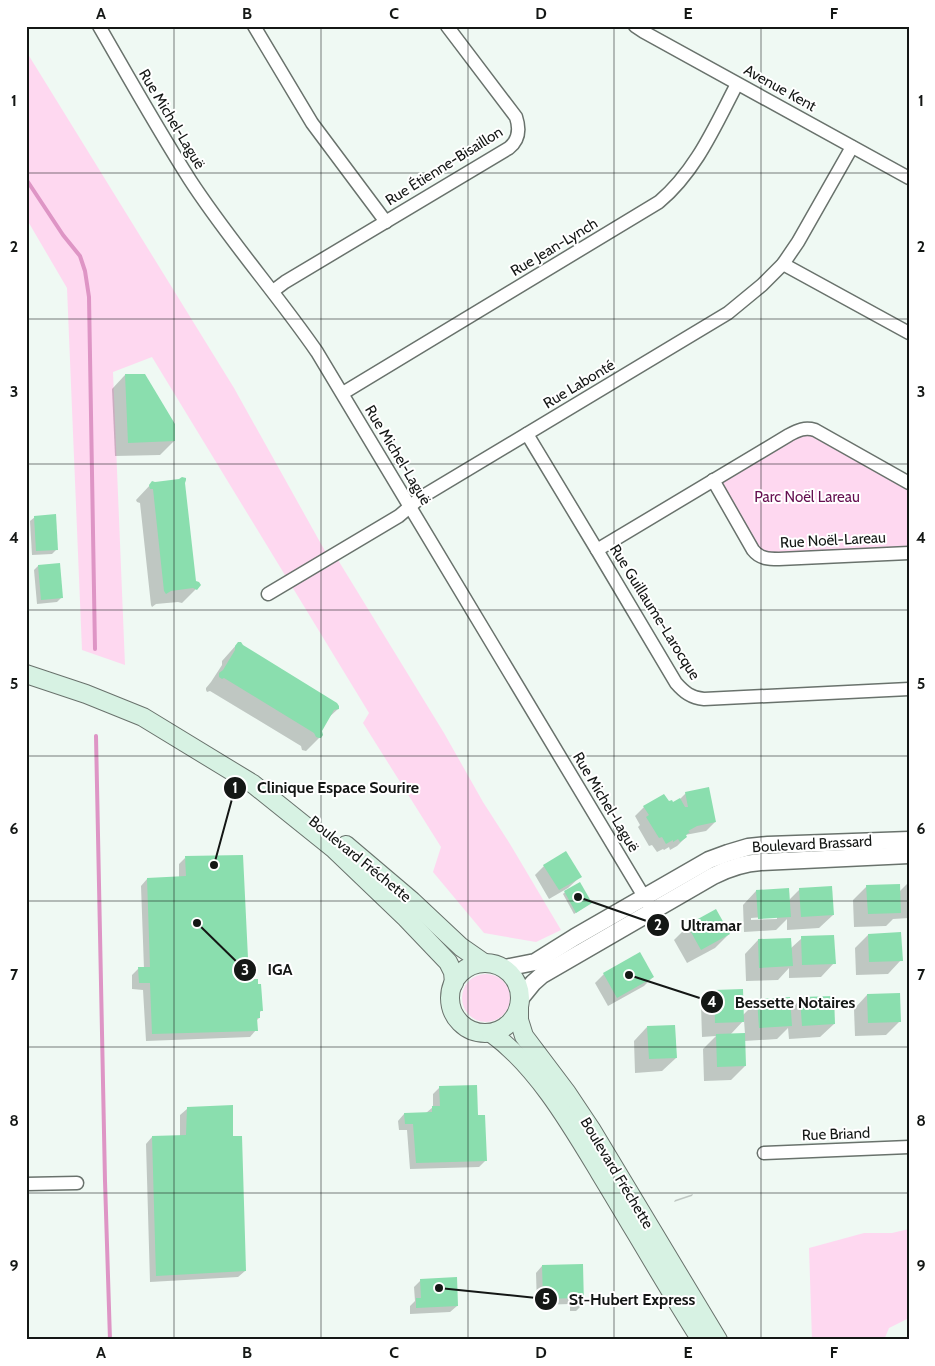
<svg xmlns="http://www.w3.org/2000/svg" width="935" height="1366" viewBox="0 0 935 1366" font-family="Cabin,sans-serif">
<rect width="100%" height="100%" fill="#eff9f3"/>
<g fill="#fed8f0">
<path d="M26 51 234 388 325 551 338 560 444 733 483 802 510 844 561 930 536 942 484 933 433 872 441 847 363 723 369 713 152 357 113 372 125 665 82 650 67 288 26 218Z"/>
<path d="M810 423 909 486V552L784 561 755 552 715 477Z"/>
<circle cx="486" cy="998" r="24"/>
<path d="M909 1229V1318L889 1328 884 1340H812L809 1248 864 1233H892Z"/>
</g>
<g fill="#0003" fill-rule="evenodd">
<path d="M125 375 174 441 160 455 115 456 112 389Z"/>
<path d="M152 483 195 582 200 585 182 603 178 602 156 604 152 607 151 605 140 503 137 502 136 500Z"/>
<path d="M35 517 56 550 52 554 32 555 30 521Z"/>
<path d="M59 564 61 598 57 602 37 604 34 570 38 566Z"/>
<path d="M238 643 338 709 327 719 320 730V737L306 751 302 750 301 746 210 691 207 692 206 690V688L211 682 222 665V661Z"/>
<path d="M686 793 715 822 706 831 685 835 686 837 677 846 670 850 669 847 664 850 663 849 657 852 652 845 649 846 638 827 640 825 635 816 644 807 668 803 673 804 679 800Z"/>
<path d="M185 858 261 1011 259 1013V1018L256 1021V1030L250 1037 146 1041 143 990 132 989V975L138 969H144L141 886 147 879 179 878V864Z"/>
<path d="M544 866 580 877 568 888 549 899 535 875Z"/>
<path d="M907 884H909V918L893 919 886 926 854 927 853 900 867 886 899 892Z"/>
<path d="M800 889 833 915 819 928 787 930V919L776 930 744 932 743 905 756 891 789 900ZM777 916V919L751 920V918Z"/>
<path d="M567 890 591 903 574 914 563 894Z"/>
<path d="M688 926 729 934 715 948 687 963 674 940Z"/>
<path d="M868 935 901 960 888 974 856 975 855 948Z"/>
<path d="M802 938 834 963 821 977 789 978V968L778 980 746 981 745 954 758 940 790 949Z"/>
<path d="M640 954 653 977 644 986 608 1006 595 983 604 974Z"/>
<path d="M715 991 743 1015 758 1000 790 1010 801 999 834 1024 820 1037 789 1039 788 1028 777 1039 744 1041 745 1066 731 1080 704 1081 703 1049 716 1036 702 1037 701 1005ZM744 1020 745 1034 730 1035Z"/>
<path d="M867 995 900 1021 886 1035 855 1036 854 1009Z"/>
<path d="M647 1027 676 1058 662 1071 635 1073 634 1041Z"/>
<path d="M440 1087 477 1117 486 1160 479 1167 410 1169 407 1130H399L398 1121 404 1114 426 1113 433 1107V1094Z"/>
<path d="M187 1109 232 1137 245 1271 238 1277 150 1282 146 1144 152 1137 180 1136V1115Z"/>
<path d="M693 1194 692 1196 674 1202 675 1200Z"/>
<path d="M582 1265V1305L576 1311H570V1304L537 1305 536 1273 542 1266Z"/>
<path d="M421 1280 457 1306 450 1312 410 1314V1306L415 1301 414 1287Z"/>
</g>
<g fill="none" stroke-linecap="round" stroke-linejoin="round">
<g stroke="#de95c5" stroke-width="4">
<path d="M26 179 63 235 80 256 85 271 89 297 95 649"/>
<path d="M96 736 105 1181 110 1340"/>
</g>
</g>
<g fill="#8adeae">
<path d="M125 374H145L175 424V441L128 443Z"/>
<path d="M182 477 186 478V480L185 483 196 581 199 582 201 585 197 590 193 588 171 591 166 594 164 591 153 489H150L149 485 152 481 155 482 179 479Z"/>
<path d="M56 514 58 550 36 551 34 516Z"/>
<path d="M60 563 63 598 41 600 38 565Z"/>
<path d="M238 642H241L243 645 337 703 339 706V709L334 710 322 731 323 735 321 738H319L316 737 314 733 224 678 222 679 219 677V673L223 670 235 650V646Z"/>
<path d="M709 787 716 822 697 826 688 831 690 832 686 835 687 837 680 842 678 839 673 842V840L666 844 662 837 659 838 646 817 649 815 643 806 664 794 669 801 672 800 673 802 680 798 685 807H688L685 792Z"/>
<path d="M566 851 582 877 559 890 543 865Z"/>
<path d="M243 855 249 979H258V984H261L263 1011H260V1018H257L258 1031 152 1034 150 983H139L138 967H150L147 878 186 876 185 856Z"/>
<path d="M580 882 592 903 576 913 564 891Z"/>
<path d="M900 884 901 913 868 914 866 885Z"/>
<path d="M832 886 834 915 801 917 799 888Z"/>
<path d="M789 888 791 917 758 919 756 890Z"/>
<path d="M716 909 730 934 701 950 687 925Z"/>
<path d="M901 932 903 961 869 962 868 934Z"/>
<path d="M834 935 836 964 802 965 801 936Z"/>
<path d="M791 938 793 966 759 968 758 939Z"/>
<path d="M640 952 654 977 617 998 603 973Z"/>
<path d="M743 989 744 1022 715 1023 714 990Z"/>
<path d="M900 993 901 1022 868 1023 867 994Z"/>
<path d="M834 996 835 1024 802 1026 800 997Z"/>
<path d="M790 997 792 1026 759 1028 757 999Z"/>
<path d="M675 1025 677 1058 649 1059 647 1026Z"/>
<path d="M745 1033 746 1066 717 1067 716 1034Z"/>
<path d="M477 1085 478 1115H485L487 1161 416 1163 413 1124H405L404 1113 432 1112V1106H440L439 1086Z"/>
<path d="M233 1105V1136H242L246 1271 156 1276 152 1136 186 1135 187 1107Z"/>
<path d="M583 1264 584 1305H577L576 1298 543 1299 542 1265Z"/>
<path d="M457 1277 458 1306 416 1308V1298H421L420 1279Z"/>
</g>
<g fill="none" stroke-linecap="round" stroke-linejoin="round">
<g stroke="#69726c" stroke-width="15">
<g id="minor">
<path d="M99 26C129 78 158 130 190 180 229 240 277 294 317 352L649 905"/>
<path d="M254 26 312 123 386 222"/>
<path d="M635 26 644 32 909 178"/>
<path d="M783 264 909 333"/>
<path d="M273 291 285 282 509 148C519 140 520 129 516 117L447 26"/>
<path d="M343 393 659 202C696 171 715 126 737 84"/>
<path d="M527 434 597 550 676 683C684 692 691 698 704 699L909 689"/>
<path d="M713 480 753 550C760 559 769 559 779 559L909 553"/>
<path d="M597 550 789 435C798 430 805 427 815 430L909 483"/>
<path d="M268 594 399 516 420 498 728 313 762 285 783 264 798 242 852 147"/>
<path d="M764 1153 909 1147"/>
<path d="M26 1184 77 1183"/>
</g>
</g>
<g stroke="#69726c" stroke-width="19">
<g id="tertiary">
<path d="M505 968 535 962 575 937 709 860 728 853 748 847 768 845 909 840"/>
<path d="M520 999 533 983 542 975 713 876C729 868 744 863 761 862L909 855"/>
</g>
</g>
<g stroke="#69726c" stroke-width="20">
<g id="secondary">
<path d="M26 674 86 694 143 717 253 784 334 849 406 918 448 962 453 972 454 983"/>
<path d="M346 845 412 901 461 947 484 963"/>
<circle cx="485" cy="998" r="35"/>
<path d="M519 1007V1020L524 1036 567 1093 591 1129 718 1340"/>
<path d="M491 1033C537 1066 571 1125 600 1173 634 1229 666 1285 701 1340"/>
</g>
</g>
<use href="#minor" stroke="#fff" stroke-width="12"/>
<use href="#tertiary" stroke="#fff" stroke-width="16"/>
<use href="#secondary" stroke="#d7f2e3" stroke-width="18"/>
</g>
<path fill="none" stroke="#141715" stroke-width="1" stroke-opacity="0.55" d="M174 26V1340M321 26V1340M468 26V1340M614 26V1340M761 26V1340M26 173H909M26 319H909M26 464H909M26 610H909M26 756H909M26 901H909M26 1047H909M26 1193H909"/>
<g text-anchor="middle" stroke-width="4" stroke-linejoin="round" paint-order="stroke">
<g font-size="15" fill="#141715" stroke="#fff">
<text transform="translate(780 88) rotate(29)" y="5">Avenue Kent</text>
<text transform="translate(172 119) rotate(59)" y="5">Rue Michel-Laguë</text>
<text transform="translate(444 166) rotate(-32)" y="5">Rue Étienne-Bisaillon</text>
<text transform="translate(554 247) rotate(-31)" y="5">Rue Jean-Lynch</text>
<text transform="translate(579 384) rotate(-31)" y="5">Rue Labonté</text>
<text transform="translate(398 455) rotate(59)" y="5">Rue Michel-Laguë</text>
<text transform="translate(833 540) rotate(-3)" y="5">Rue Noël-Lareau</text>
<text transform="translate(655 612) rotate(58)" y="5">Rue Guillaume-Larocque</text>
<text transform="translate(606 802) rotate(59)" y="5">Rue Michel-Laguë</text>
<text transform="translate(812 844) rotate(-3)" y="5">Boulevard Brassard</text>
<text transform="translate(360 859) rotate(39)" y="5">Boulevard Fréchette</text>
<text transform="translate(836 1134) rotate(-2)" y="5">Rue Briand</text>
<text transform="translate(617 1173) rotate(59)" y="5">Boulevard Fréchette</text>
</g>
<g font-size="15" fill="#650f50" stroke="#fff">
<text x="807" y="502">Parc Noël Lareau</text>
</g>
</g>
<path fill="none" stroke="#141715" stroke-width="2" d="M214 865L235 788M578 897L658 925M197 923L245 970M629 975L712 1002M439 1288L546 1299"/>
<g fill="#141715" stroke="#fff" stroke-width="2">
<circle cx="214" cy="865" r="5"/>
<circle cx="578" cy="897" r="5"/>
<circle cx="197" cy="923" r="5"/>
<circle cx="629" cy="975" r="5"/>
<circle cx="439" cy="1288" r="5"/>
<circle cx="235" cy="788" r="12"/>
<circle cx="658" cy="925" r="12"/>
<circle cx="245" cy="970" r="12"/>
<circle cx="712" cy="1002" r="12"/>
<circle cx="546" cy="1299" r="12"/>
</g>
<g font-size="15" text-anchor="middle" font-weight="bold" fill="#fff">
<text x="235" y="793">1</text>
<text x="658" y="930">2</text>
<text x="245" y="975">3</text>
<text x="712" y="1007">4</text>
<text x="546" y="1304">5</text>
</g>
<g font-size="16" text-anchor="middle" font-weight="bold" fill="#141715" stroke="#fff" stroke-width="4" stroke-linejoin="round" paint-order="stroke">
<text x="338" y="793">Clinique Espace Sourire</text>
<text x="711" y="931">Ultramar</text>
<text x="280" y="975">IGA</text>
<text x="795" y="1008">Bessette Notaires</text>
<text x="632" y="1305">St-Hubert Express</text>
</g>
<rect width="935" height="1366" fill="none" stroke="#ffffff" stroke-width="55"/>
<rect x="28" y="28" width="880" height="1310" fill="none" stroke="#141715" stroke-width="2"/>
<g font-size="16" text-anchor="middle" font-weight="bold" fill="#141715">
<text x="101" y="19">A</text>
<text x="247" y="19">B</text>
<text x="394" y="19">C</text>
<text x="541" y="19">D</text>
<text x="688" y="19">E</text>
<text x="834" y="19">F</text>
<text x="14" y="106">1</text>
<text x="921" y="106">1</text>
<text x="14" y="252">2</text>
<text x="921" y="252">2</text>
<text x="14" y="397">3</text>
<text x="921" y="397">3</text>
<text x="14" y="543">4</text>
<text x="921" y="543">4</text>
<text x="14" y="689">5</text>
<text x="921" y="689">5</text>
<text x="14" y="834">6</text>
<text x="921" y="834">6</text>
<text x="14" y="980">7</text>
<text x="921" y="980">7</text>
<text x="14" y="1126">8</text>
<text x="921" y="1126">8</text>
<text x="14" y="1271">9</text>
<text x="921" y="1271">9</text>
<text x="101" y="1358">A</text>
<text x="247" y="1358">B</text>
<text x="394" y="1358">C</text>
<text x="541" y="1358">D</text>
<text x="688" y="1358">E</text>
<text x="834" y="1358">F</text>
</g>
</svg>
